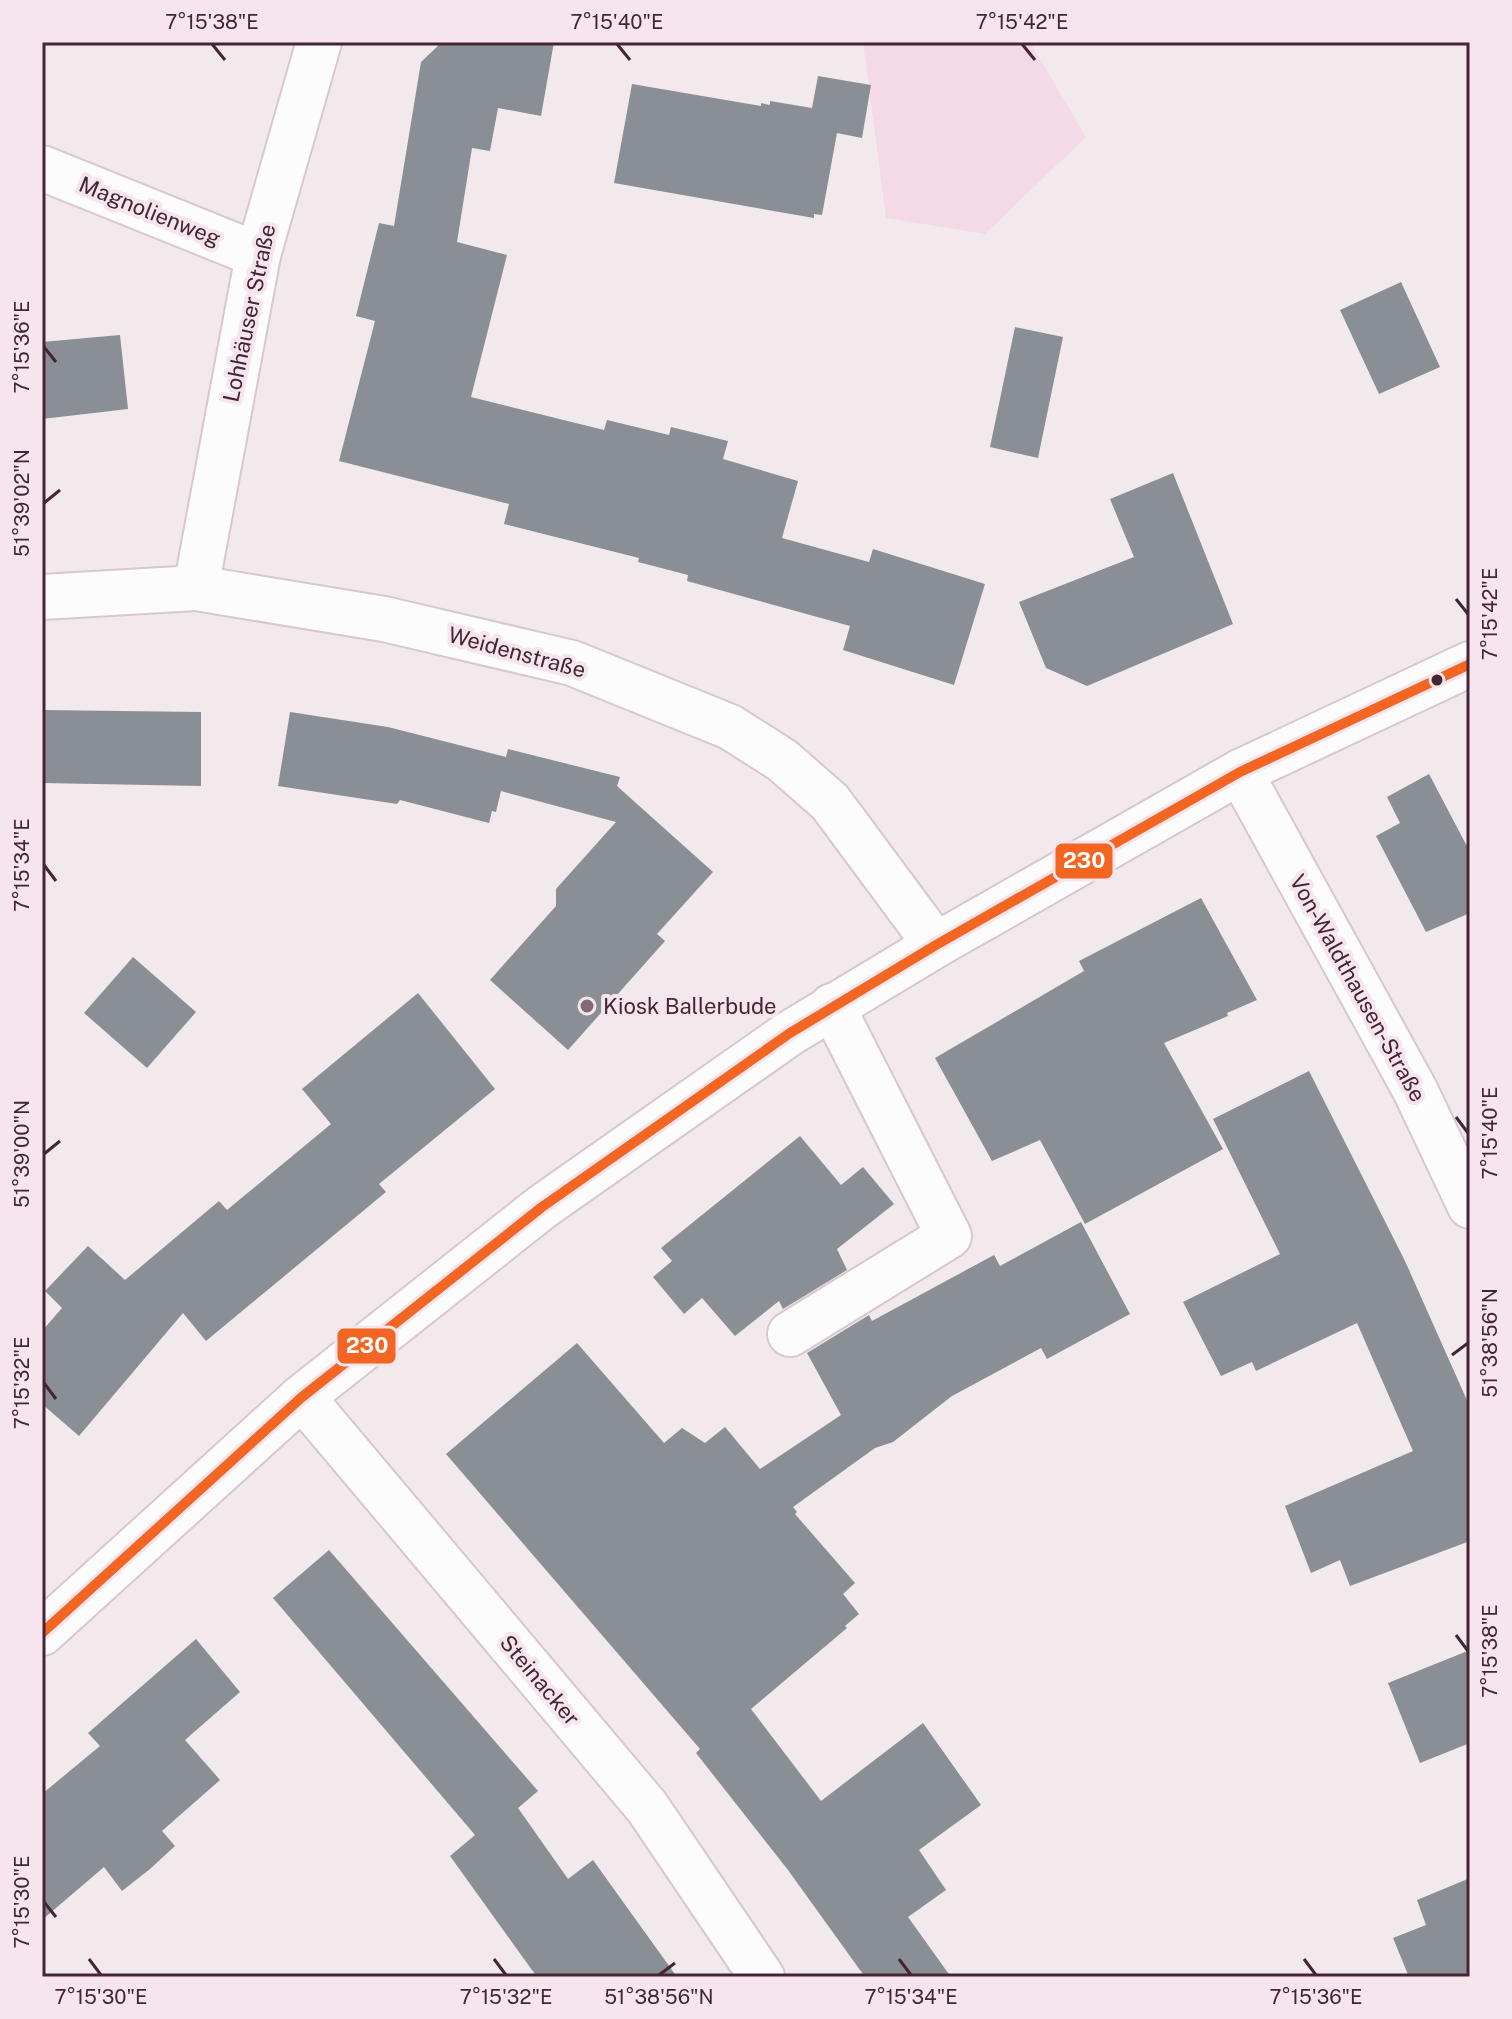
<svg xmlns="http://www.w3.org/2000/svg" width="1512" height="2019" viewBox="0 0 1512 2019" font-family="'Public Sans',sans-serif">
<rect width="100%" height="100%" fill="#f2e9ed"/>
<path fill="#f4dae6" d="M863 42H1030L1086 137 985 234 886 218Z"/>
<g fill="#898f95">
<path d="M442 42H554L541 116 498 108 490 151 472 148 457 242 507 255 471 397 604 430 607 420 669 435 671 427 728 441 723 459 798 481 782 538 869 562 873 549 985 584 954 685 843 650 850 626 687 581 688 575 638 562 639 558 504 524 509 504 339 461 375 321 356 316 379 223 394 226 421 62Z"/>
<path d="M818 76 871 85 862 138 837 133 822 215 814 214V218L614 183 632 84 761 106V103L770 105V101L812 108Z"/>
<path d="M1401 282 1440 367 1379 394 1340 310Z"/>
<path d="M1015 327 1063 337 1038 458 990 447Z"/>
<path d="M120 335 128 409 42 419V342Z"/>
<path d="M1173 473 1233 624 1087 686 1046 668 1019 602 1134 557 1110 499Z"/>
<path d="M42 710 201 712V786L42 783Z"/>
<path d="M290 712 388 727 506 757 508 749 620 777 617 786 713 872 657 934 665 941 568 1050 490 980 556 906V889L616 822 501 791 496 812 492 811 489 823 400 800 397 804 278 786Z"/>
<path d="M1429 774 1470 852V913L1426 932 1376 836 1400 823 1387 797Z"/>
<path d="M1201 898 1257 1000 1227 1013 1228 1016 1164 1043 1223 1149 1085 1224 1040 1140 992 1161 935 1058 1084 971 1079 961Z"/>
<path d="M133 957 196 1012 147 1068 84 1013Z"/>
<path d="M418 993 495 1089 379 1184 386 1192 206 1341 183 1313 79 1436 42 1404V1331L62 1308 45 1291 88 1246 125 1280 219 1201 227 1210 331 1124 302 1089Z"/>
<path d="M1309 1071 1405 1261 1470 1407V1541L1350 1586 1340 1560 1311 1573 1285 1506 1413 1451 1357 1323 1256 1371 1252 1362 1221 1376 1183 1302 1280 1254 1213 1119Z"/>
<path d="M800 1136 841 1185 863 1167 894 1204 837 1249 847 1270 783 1309 779 1301 735 1336 702 1298 684 1314 653 1277 672 1261 661 1248Z"/>
<path d="M1081 1222 1130 1314 1047 1359 1041 1348 952 1396 893 1442 875 1448 793 1507 797 1512 795 1514 855 1583 843 1594 859 1614 845 1626 847 1628 751 1709 821 1801 923 1723 981 1805 919 1850 946 1890 908 1917 951 1977H865L788 1870 696 1753 700 1749 446 1454 577 1343 664 1443 682 1428 705 1443 725 1427 760 1469 841 1415 807 1353 869 1315 872 1321 994 1255 1000 1266Z"/>
<path d="M329 1550 538 1791 518 1808 568 1879 593 1860 677 1977H537L450 1856 475 1835 273 1598Z"/>
<path d="M196 1639 240 1692 185 1740 220 1780 162 1831 175 1846 150 1869 122 1891 104 1867 42 1920V1794L100 1746 88 1733Z"/>
<path d="M1470 1650V1743L1420 1763 1388 1683Z"/>
<path d="M1470 1878V1977H1409L1393 1938 1426 1925 1417 1900Z"/>
</g>
<g fill="none" stroke-linecap="round" stroke-linejoin="round">
<g stroke="#d9c6cf" stroke-width="48">
<g id="minor">
<path d="M42 168 258 255"/>
<path d="M196 588 258 255 319 42"/>
<path d="M42 597 196 588 384 619 572 663 730 727 782 760 830 802 936 945"/>
<path d="M1240 772 1415 1090 1470 1206"/>
<path d="M790 1334 949 1236 832 1006"/>
<path d="M302 1397 647 1807 762 1977"/>
<path d="M42 1633 302 1397 542 1207 790 1033 936 945 1240 772 1470 664"/>
</g>
</g>
<use href="#minor" stroke="#fdfcfc" stroke-width="44"/>
<g stroke="#f6e5ed" stroke-width="16">
<path id="bus-1" d="M42 1633 302 1397 542 1207 790 1033 936 945 1240 772 1470 664"/>
</g>
<use href="#bus-1" stroke="#f26522" stroke-width="10"/>
</g>
<path fill="none" stroke="#442535" stroke-width="3" d="M212 44 225 60M617 44 630 60M1022 44 1035 60M44 347 56 362M44 503 60 490M1456 599 1468 614M44 865 56 881M1456 1117 1468 1133M44 1154 60 1141M1452 1355 1468 1343M44 1383 56 1399M1456 1635 1468 1651M44 1902 56 1917M89 1959 101 1975M494 1959 506 1975M899 1959 911 1975M1304 1959 1316 1975M659 1975 675 1963"/>
<circle fill="#442535" stroke="#f6e5ed" stroke-width="3" cx="1437" cy="680" r="7"/>
<circle fill="#816a75" stroke="#f6e5ed" stroke-width="3" cx="587" cy="1006" r="8"/>
<g text-anchor="middle" stroke-width="8" stroke-linejoin="round" paint-order="stroke">
<g font-size="22" fill="#442535" stroke="#f6e5ed">
<text transform="translate(150 211) rotate(22)" y="8">Magnolienweg</text>
<text transform="translate(249 313) rotate(-78)" y="8">Lohhäuser Straße</text>
<text transform="translate(517 652) rotate(15)" y="8">Weidenstraße</text>
<text transform="translate(1358 988) rotate(61)" y="8">Von-Waldthausen-Straße</text>
<text transform="translate(540 1680) rotate(50)" y="8">Steinacker</text>
</g>
<g font-size="22" fill="#442535" stroke="#f6e5ed" text-anchor="start">
<text x="603" y="1014">Kiosk Ballerbude</text>
</g>
</g>
<g stroke="#f6e5ed" stroke-width="3">
<rect x="1054" y="842" width="60" height="38" rx="8" fill="#f26522"/>
<rect x="336" y="1327" width="61" height="38" rx="8" fill="#f26522"/>
</g>
<g font-size="22" text-anchor="middle" font-weight="bold" fill="#fff">
<text x="1084" y="868">230</text>
<text x="367" y="1353">230</text>
</g>
<rect width="1512" height="2019" fill="none" stroke="#f6e5ed" stroke-width="88"/>
<rect x="44" y="44" width="1424" height="1931" fill="none" stroke="#442535" stroke-width="3"/>
<g font-size="20" text-anchor="middle" fill="#442535">
<text x="212" y="29">7°15'38"E</text>
<text x="617" y="29">7°15'40"E</text>
<text x="1022" y="29">7°15'42"E</text>
<text transform="translate(22 347) rotate(-90)" y="7">7°15'36"E</text>
<text transform="translate(22 503) rotate(-90)" y="7">51°39'02"N</text>
<text transform="translate(1490 614) rotate(-90)" y="7">7°15'42"E</text>
<text transform="translate(22 865) rotate(-90)" y="7">7°15'34"E</text>
<text transform="translate(1490 1133) rotate(-90)" y="7">7°15'40"E</text>
<text transform="translate(22 1154) rotate(-90)" y="7">51°39'00"N</text>
<text transform="translate(1490 1343) rotate(-90)" y="7">51°38'56"N</text>
<text transform="translate(22 1383) rotate(-90)" y="7">7°15'32"E</text>
<text transform="translate(1490 1651) rotate(-90)" y="7">7°15'38"E</text>
<text transform="translate(22 1902) rotate(-90)" y="7">7°15'30"E</text>
<text x="101" y="2004">7°15'30"E</text>
<text x="506" y="2004">7°15'32"E</text>
<text x="659" y="2004">51°38'56"N</text>
<text x="911" y="2004">7°15'34"E</text>
<text x="1316" y="2004">7°15'36"E</text>
</g>
</svg>
